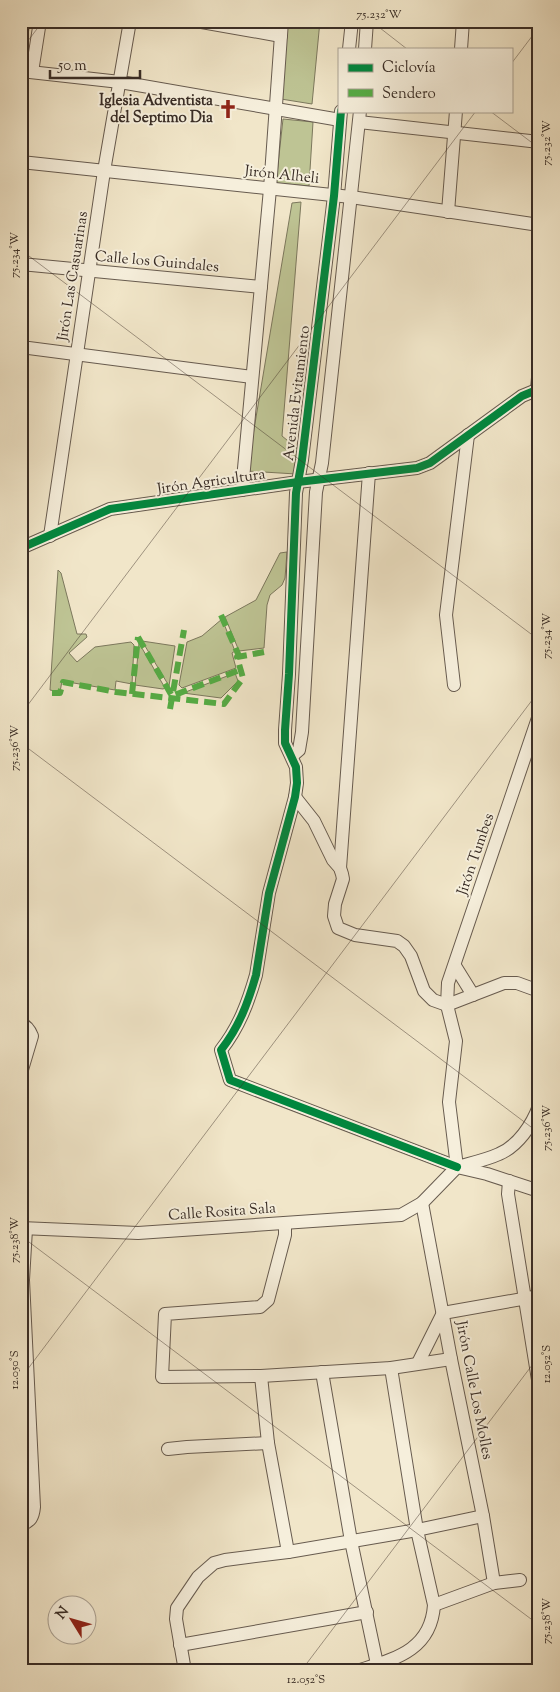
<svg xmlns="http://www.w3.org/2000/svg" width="560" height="1692" viewBox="0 0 560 1692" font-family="'Sorts Mill Goudy',serif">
<rect width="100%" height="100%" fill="#f1e6c9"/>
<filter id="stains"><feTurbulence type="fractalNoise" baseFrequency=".004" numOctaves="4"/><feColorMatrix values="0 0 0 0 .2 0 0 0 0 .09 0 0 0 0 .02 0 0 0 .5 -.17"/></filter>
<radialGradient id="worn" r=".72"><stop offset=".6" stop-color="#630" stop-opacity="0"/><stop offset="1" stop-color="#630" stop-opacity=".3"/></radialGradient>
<g fill="#bec494" stroke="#7c785d">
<path d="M21 21H30L24 64H21Z"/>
<path d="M286 21H320L312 104 281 99Z"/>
<path d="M283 119 313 122 309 186 276 183Z"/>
<path d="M301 202 282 436 298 449 296 474 247 471 292 203Z"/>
<path d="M287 552 285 578 282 585 270 595 267 605 264 648 239 651 225 617 256 600 280 553Z"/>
<path d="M58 570 61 573 77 634H86L87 637 69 653 77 662 95 647 131 642 134 645 132 684 116 681 115 690 62 681 60 692 50 690Z"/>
<path d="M222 619 235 651 232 653 236 668 182 688 179 685 187 642 202 636Z"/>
<path d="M142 641 175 646 169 686Z"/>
<path d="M139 643 165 688 163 689 135 685Z"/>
<path d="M235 673 238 681 221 698 183 693Z"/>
</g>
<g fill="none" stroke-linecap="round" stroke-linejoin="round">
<g stroke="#675b4f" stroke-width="14">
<g id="minor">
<path d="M196 21 281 36"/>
<path d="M349 49 352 21"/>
<path d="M365 49 367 21"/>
<path d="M461 49 463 21"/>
<path d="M21 71 120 82 340 120"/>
<path d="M32 72 40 21"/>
<path d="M341 111 334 196 302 460 296 493 289 674 285 730V743L296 767 297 783 295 797 269 893 256 975C248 1003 239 1027 221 1050L230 1080 457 1167"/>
<path d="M359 122 539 142"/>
<path d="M21 162 351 197 539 225"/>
<path d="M448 212 456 111"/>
<path d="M21 264 261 287"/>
<path d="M21 347 252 377"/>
<path d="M537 390 539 365"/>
<path d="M242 490 270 189 282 21"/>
<path d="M50 536 104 171 130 21"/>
<path d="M21 548 110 509 298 482 417 468 430 463 522 396 539 389"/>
<path d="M454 685 446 615 468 435"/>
<path d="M292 756 299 750 302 732 316 492 322 463 360 111"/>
<path d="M295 797 314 821 333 860 340 868 342 874 343 879 335 904 334 916 338 928 355 935 397 941 404 946 411 956 424 991 433 1000 447 1005"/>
<path d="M340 868 369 473"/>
<path d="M455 966 473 995"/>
<path d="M447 1005 504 983H517L539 991"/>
<path d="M21 1024C27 1026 30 1031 32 1036L21 1073"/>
<path d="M457 1167 449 1102 456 1041 447 1005 448 983 539 715"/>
<path d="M457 1167C471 1163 486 1160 499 1154 518 1146 532 1125 539 1106"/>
<path d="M509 1181 508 1194 539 1386"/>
<path d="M422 1203 451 1359 483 1516 494 1583"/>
<path d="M285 1223V1235L268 1300 260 1307 165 1314 162 1377 261 1376 391 1368 451 1359"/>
<path d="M21 1228 138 1233 401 1215 422 1203 457 1167 487 1174 539 1191"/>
<path d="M418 1363 443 1313 539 1296"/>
<path d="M322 1372 351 1541 377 1664"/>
<path d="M261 1376 268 1443 288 1552"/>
<path d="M168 1449 187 1447 268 1443"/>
<path d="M21 1525C31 1521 33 1517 34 1507L23 1280 26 1229"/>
<path d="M538 1580H539"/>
<path d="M434 1605 494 1583 520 1580"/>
<path d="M180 1645 367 1612"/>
<path d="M185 1671 176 1619 177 1608 198 1577 214 1563 225 1560 288 1552 417 1530 483 1516"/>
<path d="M357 1671C394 1659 431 1651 434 1605L417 1530 391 1368"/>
</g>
</g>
<use href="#minor" stroke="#f6efdc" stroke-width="12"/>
<g stroke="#55ab44" stroke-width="6" stroke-dasharray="12 6" stroke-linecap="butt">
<path d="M221 615 239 656"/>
<path d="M138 637 172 696 240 670"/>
<path d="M52 693H60L63 682 116 692 224 704 243 678 237 657 264 652"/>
<path d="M132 694 138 637"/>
<path d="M170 709 184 630"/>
</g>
<g stroke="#f6efdc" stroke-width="11">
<g id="cycleway">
<path d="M341 111 334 196 302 460 296 493 289 674 285 730V743L296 767 297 783 295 797 269 893 256 975C248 1003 239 1027 221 1050L230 1080 457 1167"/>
<path d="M21 548 110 509 298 482 417 468 430 463 522 396 539 389"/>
</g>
</g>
<use href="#cycleway" stroke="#00873e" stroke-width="8"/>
</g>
<path fill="none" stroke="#392d26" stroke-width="1" stroke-opacity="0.45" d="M371 21 407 49M21 50 43 21M511 64 539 27M490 111 539 148M21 250 539 640M21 714 476 111M21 743 539 1133M21 1236 539 1625M21 1378 539 691M301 1671 539 1356"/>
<defs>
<g id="church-bare" transform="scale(1.5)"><path d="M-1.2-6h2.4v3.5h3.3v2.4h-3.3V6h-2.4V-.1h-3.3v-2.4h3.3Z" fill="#8f2418" stroke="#f6efdc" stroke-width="2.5" paint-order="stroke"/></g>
</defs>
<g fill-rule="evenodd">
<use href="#church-bare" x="228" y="109"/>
</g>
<g text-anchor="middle" stroke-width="4" stroke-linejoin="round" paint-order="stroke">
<g font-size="15" font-weight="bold" fill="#392d26" stroke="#f6efdc" text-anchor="end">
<text x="213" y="105">Iglesia Adventista<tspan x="213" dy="17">del Septimo Dia</tspan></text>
</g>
<g font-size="15" fill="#392d26" stroke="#f6efdc">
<text transform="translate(282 174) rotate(6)" y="5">Jirón Alheli</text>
<text transform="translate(157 261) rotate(5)" y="5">Calle los Guindales</text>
<text transform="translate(72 276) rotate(-81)" y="5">Jirón Las Casuarinas</text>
<text transform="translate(296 393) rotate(-83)" y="5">Avenida Evitamiento</text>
<text transform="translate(211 481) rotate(-8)" y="5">Jirón Agricultura</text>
<text transform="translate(475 854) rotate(-71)" y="5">Jirón Tumbes</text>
<text transform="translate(222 1211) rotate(-4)" y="5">Calle Rosita Sala</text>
<text transform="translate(475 1390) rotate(79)" y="5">Jirón Calle Los Molles</text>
</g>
</g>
<rect width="560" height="1692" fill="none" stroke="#f1e6c9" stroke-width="55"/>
<rect x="338" y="48" width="175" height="65" fill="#f6efdc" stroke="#aaa193"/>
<rect x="348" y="64" width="25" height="8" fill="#00873e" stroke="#aaa193"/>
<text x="382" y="72" font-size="15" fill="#392d26">Ciclovía</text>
<rect x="348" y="89" width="25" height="8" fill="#55ab44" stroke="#aaa193"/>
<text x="382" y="98" font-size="15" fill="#392d26">Sendero</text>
<g transform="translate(72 1620) rotate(307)"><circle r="24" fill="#f6efdc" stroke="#aaa193"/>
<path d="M0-4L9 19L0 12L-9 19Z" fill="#8f2418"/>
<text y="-8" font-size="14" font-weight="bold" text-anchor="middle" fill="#392d26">N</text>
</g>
<path d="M50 70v8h90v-8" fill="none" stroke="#392d26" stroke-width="2.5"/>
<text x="58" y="70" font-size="15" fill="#392d26" stroke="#f6efdc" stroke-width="4" paint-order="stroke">50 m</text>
<rect x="28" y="28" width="504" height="1636" fill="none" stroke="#392d26" stroke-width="2"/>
<g font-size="12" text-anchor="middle" fill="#392d26">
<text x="379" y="18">75.232°W</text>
<text transform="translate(546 143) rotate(-90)" y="4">75.232°W</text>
<text transform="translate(14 255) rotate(-90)" y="4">75.234°W</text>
<text transform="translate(546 636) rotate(-90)" y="4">75.234°W</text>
<text transform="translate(14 748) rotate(-90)" y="4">75.236°W</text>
<text transform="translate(546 1128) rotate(-90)" y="4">75.236°W</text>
<text transform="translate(14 1240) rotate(-90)" y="4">75.238°W</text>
<text transform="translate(546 1364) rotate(-90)" y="4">12.052°S</text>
<text transform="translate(14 1370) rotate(-90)" y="4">12.050°S</text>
<text transform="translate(546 1621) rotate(-90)" y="4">75.238°W</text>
<text x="306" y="1683">12.052°S</text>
</g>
<rect width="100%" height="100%" filter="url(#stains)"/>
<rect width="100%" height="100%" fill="url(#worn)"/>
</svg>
